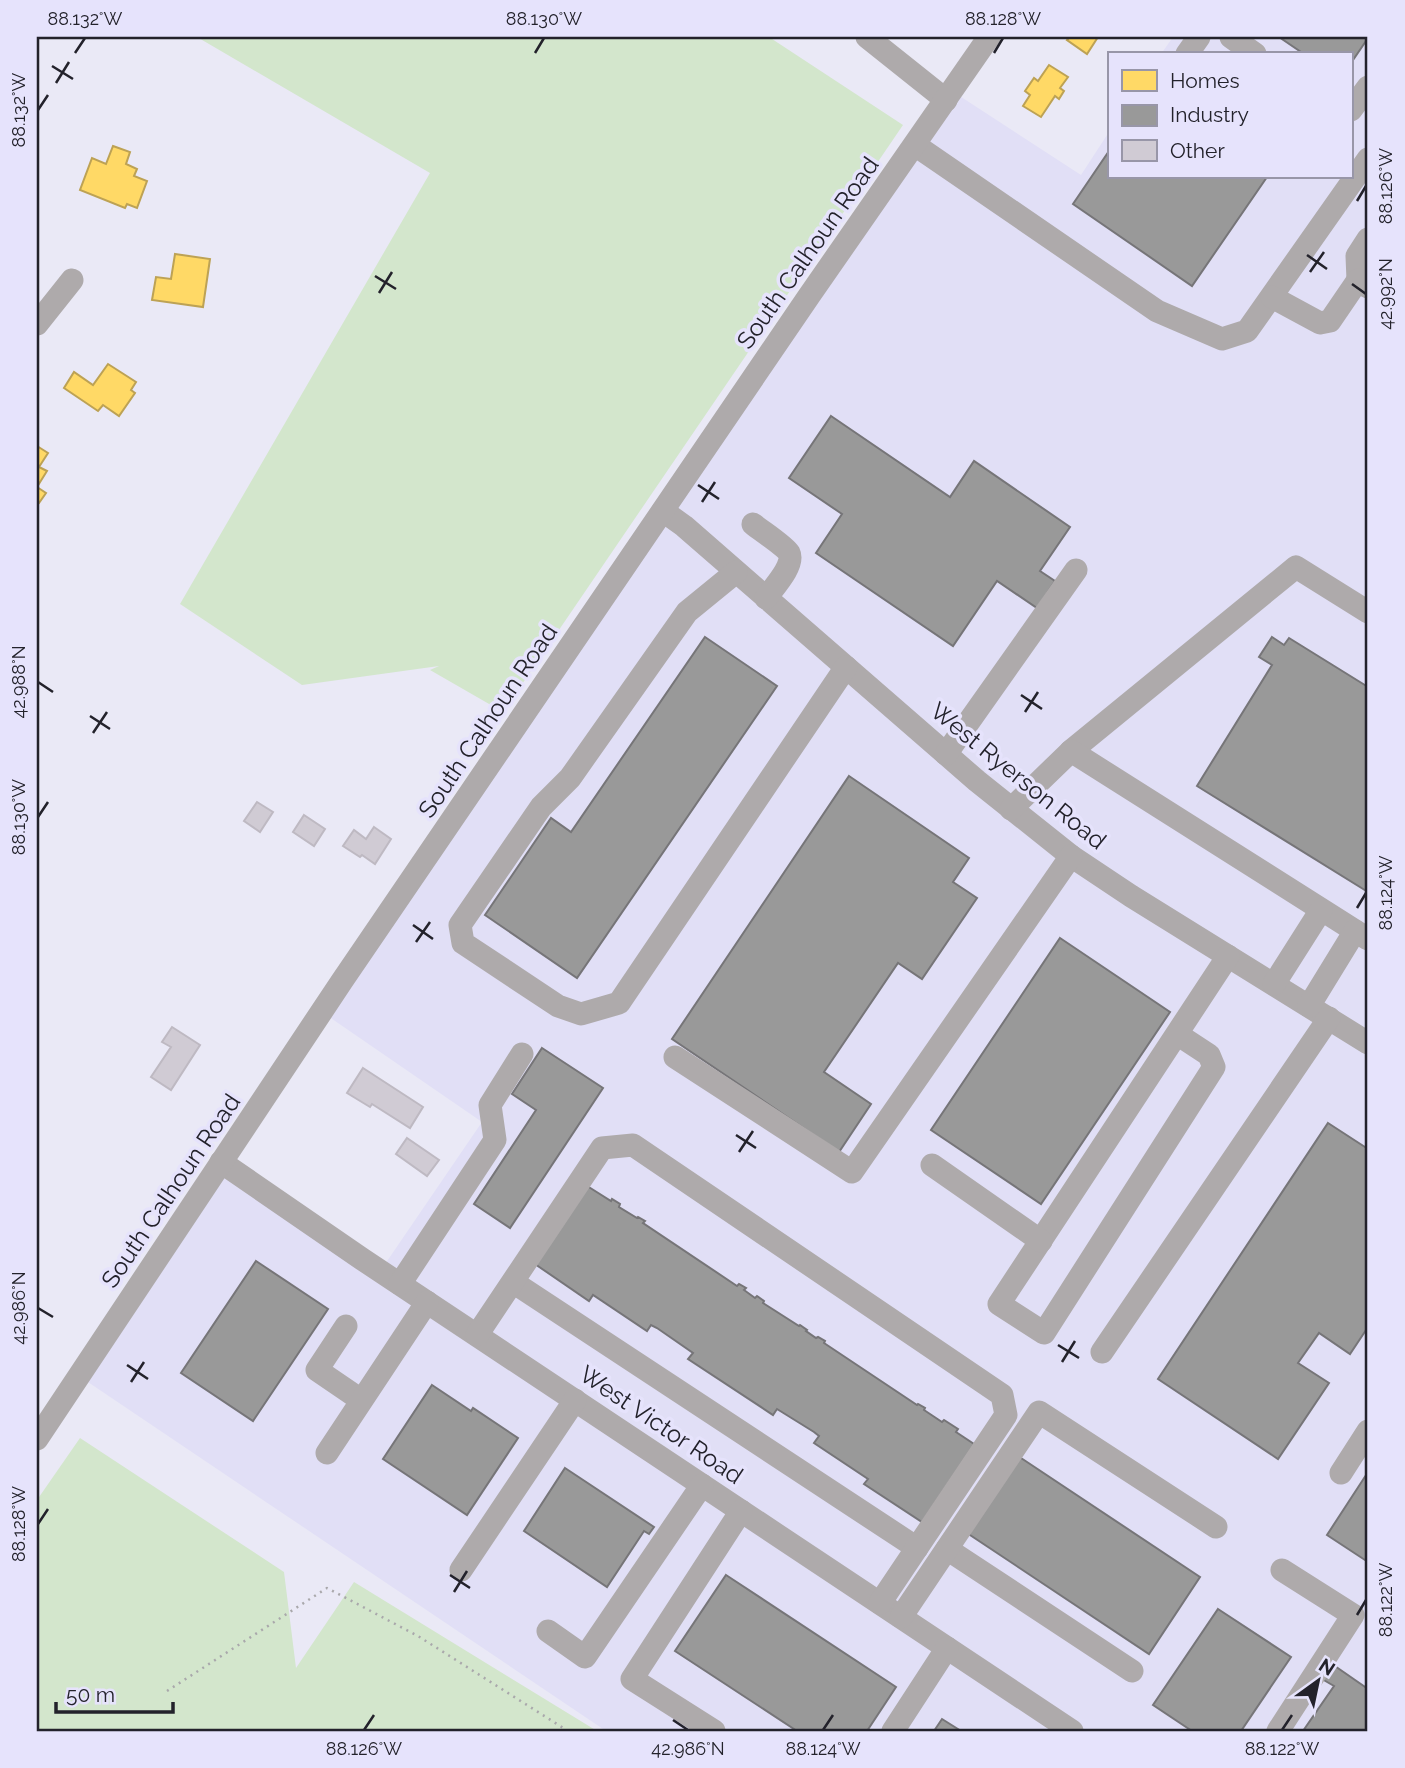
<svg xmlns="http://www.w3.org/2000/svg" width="1405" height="1768" viewBox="0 0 1405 1768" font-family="Raleway,sans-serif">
<rect width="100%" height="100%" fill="#eae9f6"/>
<path fill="#e1dff6" d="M1173 37H1368V1731H606L79 1376 221 1162 381 1270 482 1122 322 1012 952 91 1081 175 1109 132V177H1351V54H1161Z"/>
<g fill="#d3e6cc">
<path d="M197 37H769L903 125 503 712 430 670 439 666 302 685 180 604 430 173Z"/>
<path d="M80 1438 284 1572 296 1668 354 1582 597 1731H37V1500Z"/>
</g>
<g fill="#ffd966" stroke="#bda254" stroke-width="2">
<path d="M1070 37H1098L1087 54 1067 40Z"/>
<path d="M1049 65 1068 77 1060 88 1064 91 1059 99 1055 96 1041 117 1023 106 1030 95 1025 91 1034 78 1038 81Z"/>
<path d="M113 146 130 152 126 164 137 169 134 176 147 181 137 208 127 204 125 208 80 190 92 158 106 164Z"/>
<path d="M175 254 210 259 203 307 152 300 156 277 171 279Z"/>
<path d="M108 364 136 382 131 390 135 393 119 416 103 405 98 411 64 388 74 372 93 385Z"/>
<path d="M37 446 48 453 39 467 47 471 37 487Z"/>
<path d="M37 487 46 493 39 503 37 502Z"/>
</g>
<g fill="#999" stroke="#767578" stroke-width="2">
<path d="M1279 37H1368V38L1351 63V54H1304Z"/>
<path d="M1109 151V177H1267L1192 286 1073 204Z"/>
<path d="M831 416 950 497 974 461 1070 527 1040 571 1055 581 1037 608 997 581 953 646 816 553 842 514 789 478Z"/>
<path d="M705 637 777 686 577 978 485 915 551 818 571 832Z"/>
<path d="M1272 637 1284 645 1289 638 1368 687V892L1197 786 1272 665 1259 657Z"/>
<path d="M849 776 969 858 953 882 977 898 922 979 898 963 824 1072 871 1104 839 1152 672 1039Z"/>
<path d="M1060 938 1170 1012 1041 1204 931 1130Z"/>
<path d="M542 1048 603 1088 510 1228 474 1204 536 1110 512 1094Z"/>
<path d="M1328 1123 1368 1149V1327L1350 1354 1319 1333 1298 1363 1329 1383 1278 1459 1158 1379Z"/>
<path d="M584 1184 611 1201 612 1199 620 1204 619 1207 637 1218 638 1217 645 1221 643 1223 737 1286 739 1284 746 1288 744 1290 755 1298 757 1296 764 1301 763 1303 799 1326 800 1325 807 1330 806 1331 816 1338 818 1337 825 1341 824 1343 917 1405 918 1404 925 1408 924 1410 942 1422 944 1420 958 1429 956 1432 974 1444 922 1522 864 1484 868 1479 814 1443 819 1436 814 1432 777 1409 773 1415 688 1359 693 1353 657 1328 651 1325 647 1331 593 1295 589 1301 532 1262Z"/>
<path d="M256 1261 328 1309 253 1421 181 1373Z"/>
<path d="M432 1385 471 1411 473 1408 518 1438 467 1515 383 1459Z"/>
<path d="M1018 1456 1200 1577 1149 1654 967 1533Z"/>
<path d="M565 1468 654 1527 649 1534 644 1531 607 1587 524 1531Z"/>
<path d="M1368 1472V1562L1327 1535Z"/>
<path d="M726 1575 896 1687 867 1731H797L675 1651Z"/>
<path d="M1218 1609 1291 1657 1241 1731H1192L1153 1705Z"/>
<path d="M1332 1664 1368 1689V1731H1303L1334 1686 1322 1679Z"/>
<path d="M942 1719 961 1731H934Z"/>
</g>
<g fill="#d0cbd4" stroke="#beb9c2" stroke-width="2">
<path d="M257 802 273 812 260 832 244 821Z"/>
<path d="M304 815 325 829 314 846 293 832Z"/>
<path d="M374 827 391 839 375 864 362 855 360 857 343 846 354 830 366 839Z"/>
<path d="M172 1027 200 1045 171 1090 151 1077 171 1047 162 1042Z"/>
<path d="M363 1068 423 1107 410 1128 372 1104 370 1107 347 1093Z"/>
<path d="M407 1138 439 1160 427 1176 396 1154Z"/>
</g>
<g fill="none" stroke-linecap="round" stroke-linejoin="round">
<path stroke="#a9a8ab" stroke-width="2.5" stroke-dasharray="2 5" stroke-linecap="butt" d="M167 1691 327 1588 418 1636 568 1731"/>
<g stroke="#aeaaab" stroke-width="23">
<path d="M867 37 946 100"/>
<path d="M1231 37 1255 54"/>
<path d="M1187 54 1199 37"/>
<path d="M1351 110 1368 87"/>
<path d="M915 145 1157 311 1222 339 1247 331 1368 159"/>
<path d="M1358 280 1357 256 1368 239"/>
<path d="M1272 297 1320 323 1330 321 1358 280 1368 287"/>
<path d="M37 324 72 280"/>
<path d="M663 511 684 526 977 781 1071 856 1131 896 1368 1043"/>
<path d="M753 524C760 530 785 546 789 553 795 565 773 588 766 598"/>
<path d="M736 572 687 612 570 778 541 807 460 925 463 943 558 1006 581 1014 619 1003 846 667"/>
<path d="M1071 751 1296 567 1368 612"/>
<path d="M946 754 1076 570"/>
<path d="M1011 809 1071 751 1368 939"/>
<path d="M1274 984 1321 910"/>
<path d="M1309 1006 1355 931"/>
<path d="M1177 1034 1209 1055 1214 1067 1044 1333 999 1304 1228 956"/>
<path d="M675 1057 852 1172 1071 856"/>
<path d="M221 1162 362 1259 1072 1731"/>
<path d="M932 1165 1041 1241"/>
<path d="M513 1282 917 1548"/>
<path d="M400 1284 495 1140 490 1105 522 1054"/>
<path d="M346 1326 317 1370 361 1400"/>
<path d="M477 1335 602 1148 633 1145 1002 1395 1006 1415 880 1603"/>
<path d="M1102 1352 1329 1018"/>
<path d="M37 1439 342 981 809 296 989 37"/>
<path d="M327 1453 427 1302"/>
<path d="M1341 1473 1368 1431"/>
<path d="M947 1549 1132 1671"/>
<path d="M461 1570 575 1400"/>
<path d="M901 1617 1039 1412 1216 1527"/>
<path d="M548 1631 585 1657 702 1485"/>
<path d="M714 1731 632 1679 741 1511"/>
<path d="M893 1731 947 1648"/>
<path d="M1278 1731 1353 1615 1282 1570"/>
</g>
</g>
<path fill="none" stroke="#23222b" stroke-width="2.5" d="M75 53 85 38M535 53 544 38M994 53 1003 38M52 66 73 79M56 83 69 62M38 110 48 95M1357 201 1366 186M1307 255 1327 269M1310 272 1324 252M375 276 396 289M1352 284 1366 294M379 293 392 272M698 485 719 499M702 502 715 482M38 682 53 692M1021 695 1042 709M1025 712 1038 692M90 716 110 729M93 733 107 712M38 817 48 802M1357 908 1366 893M413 925 433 939M416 942 430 922M736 1135 756 1148M739 1152 753 1131M38 1308 53 1317M1058 1345 1079 1358M1062 1362 1075 1341M127 1365 148 1379M131 1382 144 1362M38 1524 48 1509M450 1575 470 1588M454 1592 467 1571M1357 1615 1366 1600M673 1720 688 1730M364 1730 374 1715M823 1730 833 1715M1282 1730 1292 1715"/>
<g text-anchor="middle" stroke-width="7" stroke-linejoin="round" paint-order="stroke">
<g font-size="24" fill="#23222b" stroke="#e6e3fc">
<text transform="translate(808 253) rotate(-55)" y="8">South Calhoun Road</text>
<text transform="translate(488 721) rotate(-56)" y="8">South Calhoun Road</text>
<text transform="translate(1018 776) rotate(39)" y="8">West Ryerson Road</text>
<text transform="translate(171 1191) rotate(-56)" y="8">South Calhoun Road</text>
<text transform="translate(661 1425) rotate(34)" y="8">West Victor Road</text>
</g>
</g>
<rect width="1405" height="1768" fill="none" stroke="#e6e3fc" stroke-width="77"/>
<rect x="1108" y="52" width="245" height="126" fill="#e6e3fc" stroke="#9896a8" stroke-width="2"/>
<rect x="1122" y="70" width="35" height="21" fill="#ffd966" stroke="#9896a8" stroke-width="2"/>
<text x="1170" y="88" font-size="21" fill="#23222b">Homes</text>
<rect x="1122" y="105" width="35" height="21" fill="#999999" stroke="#9896a8" stroke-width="2"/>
<text x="1170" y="122" font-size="21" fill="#23222b">Industry</text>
<rect x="1122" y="140" width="35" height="21" fill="#d0cbd4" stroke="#9896a8" stroke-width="2"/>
<text x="1170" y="158" font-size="21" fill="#23222b">Other</text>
<g transform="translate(1318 1681) rotate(33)" stroke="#e6e3fc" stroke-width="5" paint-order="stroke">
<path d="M0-5L12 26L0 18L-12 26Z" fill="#23222b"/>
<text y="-10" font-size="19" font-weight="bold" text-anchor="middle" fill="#23222b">N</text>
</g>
<path d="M56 1702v10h117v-10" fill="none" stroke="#23222b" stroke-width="3.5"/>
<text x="66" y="1702" font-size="21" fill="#23222b" stroke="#e6e3fc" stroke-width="5" paint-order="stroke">50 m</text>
<rect x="38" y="38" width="1328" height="1692" fill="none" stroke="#23222b" stroke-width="2.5"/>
<g font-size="18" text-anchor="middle" fill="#23222b">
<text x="85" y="25">88.132°W</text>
<text x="544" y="25">88.130°W</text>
<text x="1003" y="25">88.128°W</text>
<text transform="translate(19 110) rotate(-90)" y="6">88.132°W</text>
<text transform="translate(1386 186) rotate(-90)" y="6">88.126°W</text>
<text transform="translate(1386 294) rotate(-90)" y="6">42.992°N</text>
<text transform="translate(19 682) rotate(-90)" y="6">42.988°N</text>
<text transform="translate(19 817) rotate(-90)" y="6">88.130°W</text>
<text transform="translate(1386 893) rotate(-90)" y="6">88.124°W</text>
<text transform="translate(19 1308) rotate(-90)" y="6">42.986°N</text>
<text transform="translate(19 1524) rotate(-90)" y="6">88.128°W</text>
<text transform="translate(1386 1600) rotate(-90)" y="6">88.122°W</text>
<text x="364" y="1755">88.126°W</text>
<text x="688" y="1755">42.986°N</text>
<text x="823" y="1755">88.124°W</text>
<text x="1282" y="1755">88.122°W</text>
</g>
</svg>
